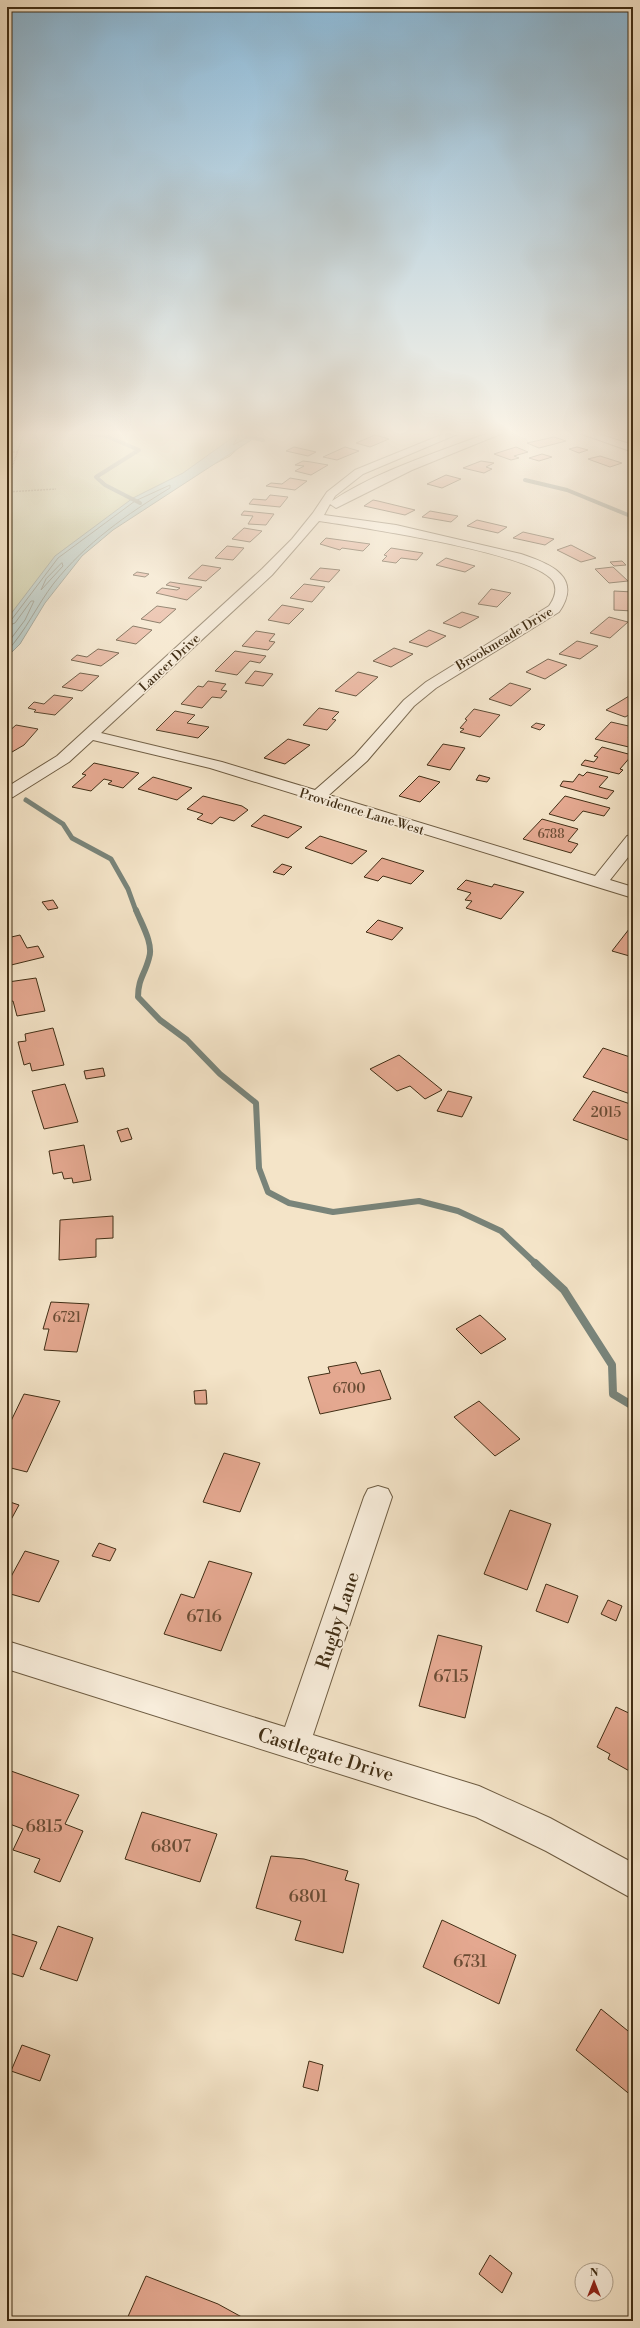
<svg xmlns="http://www.w3.org/2000/svg" width="640" height="2328" viewBox="0 0 640 2328" font-family="'Libre Bodoni',serif">
<rect width="100%" height="100%" fill="#f4e4c8"/>
<filter id="stains"><feTurbulence type="fractalNoise" baseFrequency=".005" numOctaves="4"/><feColorMatrix values="0 0 0 0 .2 0 0 0 0 .09 0 0 0 0 .02 0 0 0 .5 -.17"/></filter>
<radialGradient id="worn" r=".72"><stop offset=".6" stop-color="#630" stop-opacity="0"/><stop offset="1" stop-color="#630" stop-opacity=".3"/></radialGradient>
<path fill="#bfc393" stroke="#807854" d="M7 433H254L230 456 177 483 65 560 7 628Z"/>
<path fill="#9ebdbd" stroke="#79847a" d="M239 433H262L113 530 82 556 45 603 20 644 7 657V619L55 556 133 498 183 473Z"/>
<g fill="none" stroke-linecap="round" stroke-linejoin="round">
<g stroke="#707669" stroke-width="1">
<path d="M240 433 233 445 255 433"/>
<path d="M62 563 63 566 41 590 46 579Z"/>
<path d="M7 621 12 619 58 558 135 501 170 485V488C127 514 86 543 54 583 37 605 26 631 7 651"/>
<path d="M7 626 15 623 31 601H34L25 620 7 644"/>
</g>
<g stroke="#79847a" stroke-width="4">
<path d="M65 433H78"/>
<path d="M87 433 106 436 139 450 96 477 105 485 140 503"/>
<path d="M247 437 263 440"/>
<path d="M525 480 567 490 633 517"/>
</g>
<path stroke="#79847a" stroke-width="5" d="M26 800 63 824 72 838 111 859 128 889 136 911"/>
<path stroke="#79847a" stroke-width="6" d="M136 910C141 923 154 944 149 958 145 974 138 979 138 997L160 1020 187 1040 220 1074 256 1103 259 1168 268 1192 289 1203 333 1212 419 1201 458 1211 501 1231 536 1264"/>
<path stroke="#79847a" stroke-width="8" d="M535 1263 564 1290 612 1365 613 1394 633 1406"/>
</g>
<g fill="#e4a890" stroke="#412e15">
<path d="M375 435 389 439 370 447 356 443Z"/>
<path d="M554 437 566 441 539 448 527 443Z"/>
<path d="M294 447 316 452 308 456 286 451Z"/>
<path d="M345 447 359 451 337 460 323 457Z"/>
<path d="M516 447 528 452 514 456 519 458 511 460 494 454Z"/>
<path d="M577 447 588 450 579 453 569 449Z"/>
<path d="M542 454 552 457 539 461 529 458Z"/>
<path d="M600 456 622 463 610 467 588 459Z"/>
<path d="M303 461 311 462 328 465 311 475 295 471 304 466 295 465Z"/>
<path d="M481 461 494 463 486 467 492 469 484 473 463 468Z"/>
<path d="M446 475 461 479 442 488 427 484Z"/>
<path d="M290 478 307 481 295 490 266 486 271 483 282 484Z"/>
<path d="M270 495 288 497 280 507 249 504 253 499 266 500Z"/>
<path d="M373 500 378 501 415 510 405 515 364 506Z"/>
<path d="M244 511 274 514 266 525 248 524 253 516 241 515Z"/>
<path d="M430 511 458 516 451 522 422 517Z"/>
<path d="M477 520 507 527 498 533 467 526Z"/>
<path d="M244 528 262 531 250 542 232 539Z"/>
<path d="M523 532 554 539 545 545 513 538Z"/>
<path d="M326 538 370 544 363 551 342 548 340 550 320 544Z"/>
<path d="M571 545 596 558 581 562 557 550Z"/>
<path d="M227 546 244 548 233 560 215 558Z"/>
<path d="M391 548 423 553 417 560 401 558 396 563 382 561 387 556 384 555Z"/>
<path d="M446 558 475 566 465 572 436 565Z"/>
<path d="M622 561 626 565 614 566 610 562Z"/>
<path d="M202 565 221 568 206 581 188 578Z"/>
<path d="M613 567 628 581 609 583 595 569Z"/>
<path d="M320 568 340 570 329 582 310 579Z"/>
<path d="M137 572 149 574 145 577 133 575Z"/>
<path d="M170 582 202 587 187 600 156 593 162 588 177 590 180 588 166 585Z"/>
<path d="M304 584 325 587 312 602 290 598Z"/>
<path d="M491 589 511 593 497 607 478 604Z"/>
<path d="M614 591 633 592V611L614 610Z"/>
<path d="M282 605 304 609 289 624 268 620Z"/>
<path d="M157 606 176 609 160 623 141 619Z"/>
<path d="M462 612 479 617 460 628 443 623Z"/>
<path d="M609 617 628 622 610 638 590 633Z"/>
<path d="M133 626 152 630 136 644 116 640Z"/>
<path d="M429 630 446 636 427 647 409 642Z"/>
<path d="M256 631 275 634 269 641 275 642 268 650 242 646Z"/>
<path d="M577 641 598 646 580 659 559 654Z"/>
<path d="M394 648 413 654 391 667 373 661Z"/>
<path d="M98 649 119 653 101 666 71 660 77 655 87 657Z"/>
<path d="M235 651 266 656 260 663 250 661 237 675 215 671Z"/>
<path d="M548 659 567 665 545 679 526 672Z"/>
<path d="M255 671 273 674 263 686 245 683Z"/>
<path d="M358 672 378 677 356 696 335 691Z"/>
<path d="M80 673 99 676 82 691 62 687Z"/>
<path d="M208 681 226 684 221 690 227 691 221 698 212 697 202 708 181 704 198 686 203 687Z"/>
<path d="M510 683 531 689 511 706 489 699Z"/>
<path d="M54 695 73 698 55 715 34 712 36 710 28 708 34 702 44 704Z"/>
<path d="M629 696 633 697V713L625 717 606 710Z"/>
<path d="M319 708 339 712 332 719 336 720 327 730 303 725Z"/>
<path d="M474 709 500 715 480 737 460 732 464 729 460 728 467 720 465 719Z"/>
<path d="M175 711 195 715 187 723 209 727 198 738 156 730Z"/>
<path d="M611 722 633 727V732L628 738 633 739V748L595 739Z"/>
<path d="M536 723 545 725 540 730 531 727Z"/>
<path d="M16 725 38 729 24 745 12 752 7 751V733Z"/>
<path d="M288 739 310 745 285 764 264 758Z"/>
<path d="M443 744 465 748 450 770 427 765Z"/>
<path d="M602 747 632 755 620 769 623 770 619 774 581 765 585 760 594 762 598 757 594 756Z"/>
<path d="M94 763 139 773 123 788 108 784 112 781 104 779 91 791 72 787 86 775 82 774Z"/>
<path d="M587 772 608 777 599 787 614 791 607 799 560 786 563 781 573 782 579 774 583 776Z"/>
<path d="M479 775 490 778 487 782 476 780Z"/>
<path d="M419 776 440 782 420 802 399 796Z"/>
<path d="M153 777 192 788 177 800 138 789Z"/>
<path d="M203 796 242 806 248 810 234 821 220 817 212 824 197 819 203 814 187 809Z"/>
<path d="M565 796 610 808 604 816 583 811 574 821 549 814Z"/>
<path d="M264 815 302 827 288 838 251 826Z"/>
<path d="M542 819 578 829 568 841 578 844 571 853 523 839Z"/>
<path d="M320 836 367 851 352 864 305 848Z"/>
<path d="M382 858 424 871 411 884 383 876 378 881 364 877Z"/>
<path d="M282 864 292 867 284 875 273 872Z"/>
<path d="M466 880 492 887 494 884 524 892 501 919 466 908 472 901 465 900 471 893 457 889Z"/>
<path d="M53 900 58 908 48 910 42 902Z"/>
<path d="M378 920 403 928 392 940 366 932Z"/>
<path d="M633 924V957L612 951Z"/>
<path d="M20 935 27 948 38 946 44 957 7 966V938Z"/>
<path d="M36 978 45 1011 17 1016 13 1001 8 1002 7 999V993L11 992 8 982Z"/>
<path d="M53 1028 64 1065 32 1071 30 1063 24 1065 18 1042 26 1041 25 1034Z"/>
<path d="M603 1048 633 1058V1095L583 1077Z"/>
<path d="M399 1055 442 1090 425 1099 410 1086 397 1091 370 1069Z"/>
<path d="M103 1068 105 1076 86 1079 84 1071Z"/>
<path d="M65 1084 78 1122 44 1129 32 1091Z"/>
<path d="M448 1091 472 1097 462 1117 437 1111Z"/>
<path d="M593 1091 633 1105V1142L573 1120Z"/>
<path d="M128 1128 132 1139 121 1142 117 1131Z"/>
<path d="M84 1145 91 1180 73 1183 72 1178 64 1179 62 1172 53 1174 49 1151Z"/>
<path d="M113 1216V1238L96 1239V1257L59 1260 60 1220Z"/>
<path d="M51 1302 89 1304 77 1352 44 1350 49 1329H43Z"/>
<path d="M480 1315 506 1339 481 1354 456 1329Z"/>
<path d="M356 1362 361 1374 380 1370 391 1399 320 1414 308 1377 330 1373 328 1367Z"/>
<path d="M206 1390 207 1404H195L194 1391Z"/>
<path d="M24 1394 60 1401 27 1472 7 1467V1422L10 1423Z"/>
<path d="M479 1401 520 1439 495 1456 454 1417Z"/>
<path d="M224 1453 260 1463 240 1512 203 1502Z"/>
<path d="M7 1501 19 1505 7 1527Z"/>
<path d="M510 1510 551 1524 527 1590 484 1574Z"/>
<path d="M99 1543 116 1549 110 1561 92 1556Z"/>
<path d="M25 1551 59 1561 39 1602 7 1593V1584Z"/>
<path d="M209 1561 252 1573 221 1651 164 1634 181 1594 194 1598Z"/>
<path d="M546 1584 578 1596 568 1623 536 1611Z"/>
<path d="M608 1600 622 1606 616 1621 601 1614Z"/>
<path d="M438 1635 482 1646 465 1718 419 1706Z"/>
<path d="M616 1707 633 1715V1773L608 1759 610 1754 597 1747Z"/>
<path d="M11 1771 79 1795 65 1824 83 1831 60 1882 34 1872 40 1859 13 1850 23 1829 7 1823V1779Z"/>
<path d="M142 1812 217 1834 200 1882 125 1859Z"/>
<path d="M271 1856 304 1859 348 1871 345 1880 359 1884 343 1953 295 1940 301 1921 256 1908Z"/>
<path d="M442 1920 516 1955 499 2004 423 1967Z"/>
<path d="M58 1926 93 1938 77 1981 40 1969Z"/>
<path d="M8 1933 37 1942 23 1977 7 1972Z"/>
<path d="M601 2009 633 2035V2097L576 2050Z"/>
<path d="M22 2045 50 2055 40 2081 11 2071Z"/>
<path d="M309 2061 323 2065 318 2091 303 2087Z"/>
<path d="M490 2255 512 2273 502 2293 479 2274Z"/>
<path d="M146 2276 218 2304 249 2321H126Z"/>
</g>
<g fill="none" stroke-linecap="round" stroke-linejoin="round">
<g stroke="#6e5c42" stroke-width="2">
<g id="minor">
<path d="M446 433H460L363 474 335 496 332 501C379 470 436 453 488 433H503L412 470 336 508 330 504 324 515 396 525 521 554C551 564 583 577 559 612L436 688 414 706 367 761 329 795 595 876 627 836 633 835V851L610 880 633 887V898L210 768 93 740 69 762 13 797 7 799V787L57 756 262 569 292 539 313 513 327 492 355 470ZM319 521C359 527 533 553 553 581 558 590 554 599 549 606L426 682 404 700 355 755 315 790 222 762 101 733 272 575Z"/>
<path d="M579 433H595L633 445V452Z"/>
<path d="M378 1486 388 1489 392 1497 313 1735 479 1786 550 1818 633 1863V1899L546 1851 476 1817 7 1669V1641L285 1727 364 1497 368 1489Z"/>
</g>
</g>
<g stroke="#412e15" stroke-width="1.5" stroke-dasharray="0.5 1" stroke-linecap="butt">
<path d="M13 452H18"/>
<path d="M7 482 24 433"/>
<path d="M7 492 56 489"/>
</g>
<use href="#minor" fill="#f8eddb" fill-rule="evenodd"/>
</g>
<linearGradient id="sky" x2="0" y2="1"><stop stop-color="#8ab8d7"/><stop offset="0.57" stop-color="#faf3e6"/><stop offset="1" stop-color="#faf3e6" stop-opacity="0"/></linearGradient>
<rect width="640" height="759" fill="url(#sky)"/>
<g text-anchor="middle" stroke-width="3.5" stroke-linejoin="round" paint-order="stroke">
<g font-size="12" fill="#6a4c34">
<text x="551" y="838">6788</text>
</g>
<g font-size="13" fill="#412e15" stroke="#f8eddb">
<text transform="translate(504 638) rotate(-31)" y="5">Brookmeade Drive</text>
<text transform="translate(169 662) rotate(-43)" y="5">Lancer Drive</text>
<text transform="translate(362 811) rotate(17)" y="5">Providence Lane West</text>
</g>
<g font-size="14" fill="#6a4c34">
<text x="606" y="1117">2015</text>
<text x="67" y="1322">6721</text>
<text x="349" y="1393">6700</text>
</g>
<g font-size="17" fill="#6a4c34">
<text x="204" y="1622">6716</text>
<text x="451" y="1682">6715</text>
<text x="44" y="1832">6815</text>
<text x="171" y="1852">6807</text>
<text x="308" y="1902">6801</text>
<text x="470" y="1967">6731</text>
</g>
<g font-size="19" fill="#412e15" stroke="#f8eddb">
<text transform="translate(337 1620) rotate(-72)" y="7">Rugby Lane</text>
<text transform="translate(326 1754) rotate(17)" y="7">Castlegate Drive</text>
</g>
</g>
<rect width="640" height="2328" fill="none" stroke="#f4e4c8" stroke-width="24"/>
<rect x="8" y="8" width="624" height="2312" fill="none" stroke="#412e15" stroke-width="2"/>
<rect x="12" y="12" width="616" height="2304" fill="none" stroke="#412e15"/>
<g transform="translate(594 2282)"><circle r="19" fill="#f8eddb" stroke="#afa18c"/>
<path d="M0-3L7 15L0 10L-7 15Z" fill="#8f2418"/>
<text y="-6" font-size="11" font-weight="bold" text-anchor="middle" fill="#412e15">N</text>
</g>
<rect width="100%" height="100%" filter="url(#stains)"/>
<rect width="100%" height="100%" fill="url(#worn)"/>
</svg>
